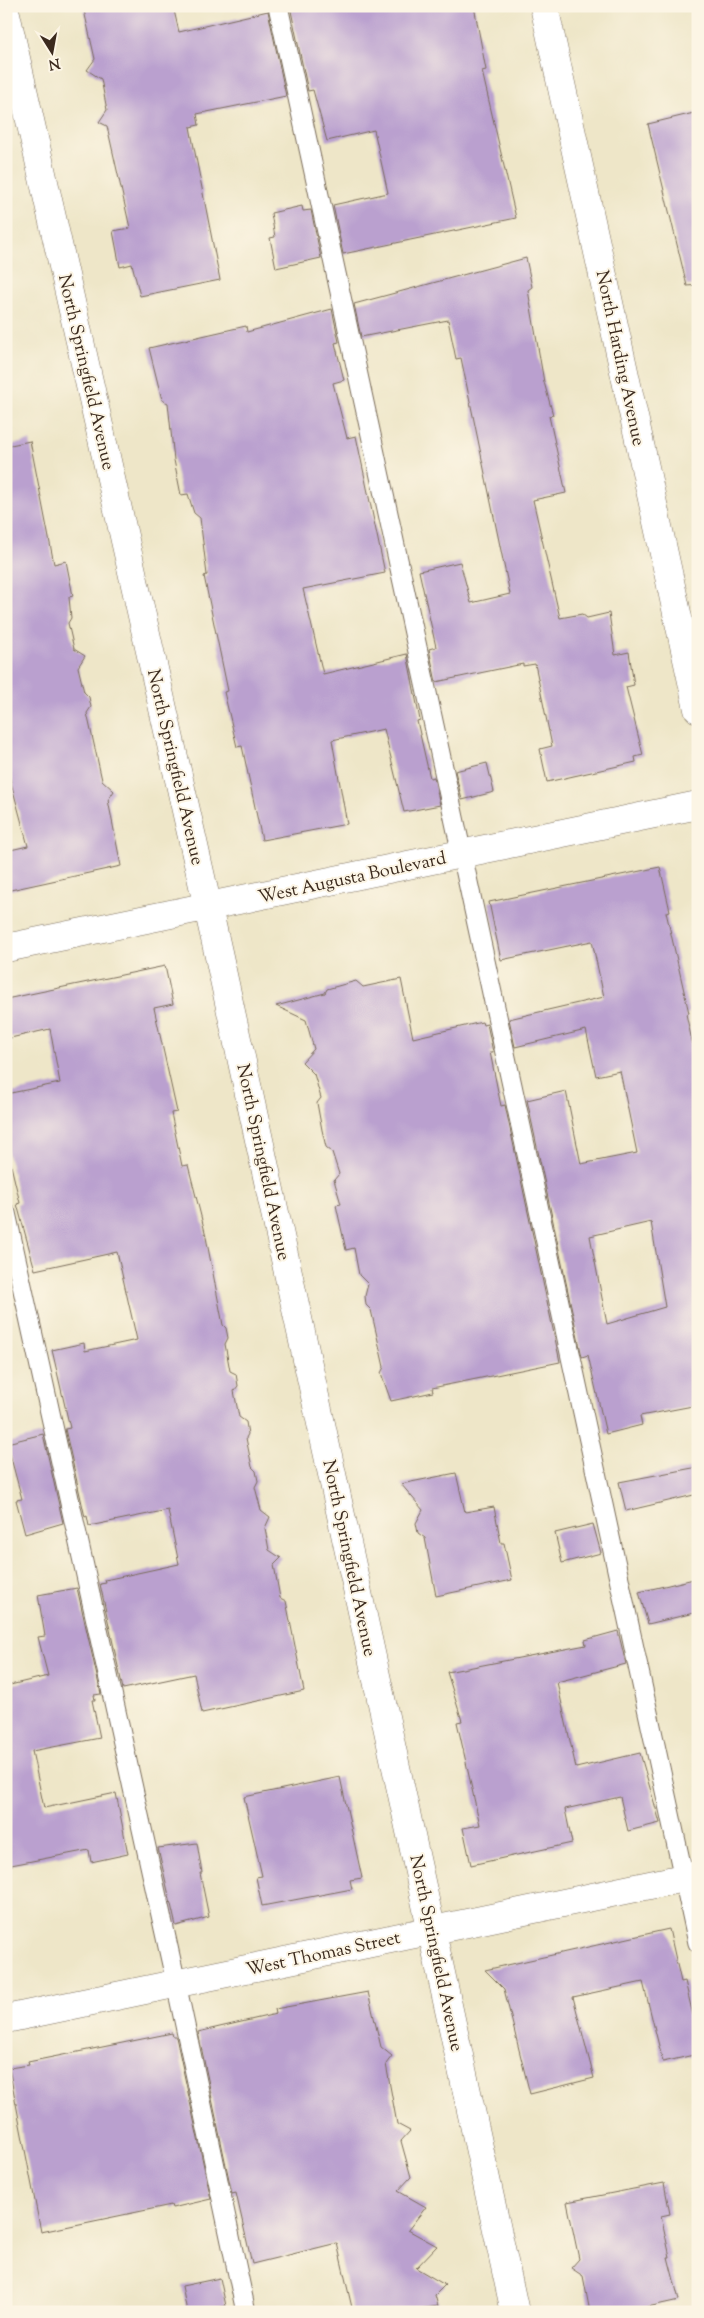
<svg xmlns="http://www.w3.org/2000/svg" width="704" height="2318" viewBox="0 0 704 2318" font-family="'Sorts Mill Goudy',serif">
<rect width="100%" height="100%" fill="#fcf5e5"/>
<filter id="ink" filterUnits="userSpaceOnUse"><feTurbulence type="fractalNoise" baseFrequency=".02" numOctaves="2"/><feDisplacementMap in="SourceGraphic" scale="10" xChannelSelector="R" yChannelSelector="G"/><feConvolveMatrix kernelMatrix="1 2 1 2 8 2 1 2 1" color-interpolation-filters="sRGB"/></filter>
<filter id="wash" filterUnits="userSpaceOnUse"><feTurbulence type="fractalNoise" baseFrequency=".0096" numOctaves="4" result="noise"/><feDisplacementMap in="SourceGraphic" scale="20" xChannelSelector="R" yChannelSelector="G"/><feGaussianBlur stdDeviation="1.12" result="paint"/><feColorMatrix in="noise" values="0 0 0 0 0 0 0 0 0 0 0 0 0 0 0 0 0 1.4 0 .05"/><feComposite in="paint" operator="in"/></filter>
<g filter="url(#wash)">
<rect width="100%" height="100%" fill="#eee6c8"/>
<g id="blocks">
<g fill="#baa0cf" fill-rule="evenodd">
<path d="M83 6H173L179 32 268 11 286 96 197 114 199 125 190 127 220 280 140 296 132 264 120 267 113 231 130 228 107 126 99 122 107 110 101 79 87 70 95 59Z"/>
<path d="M290 6H474L486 70 482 71 516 218 343 254 333 205 388 193 374 130 327 141 313 90 308 91Z"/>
<path d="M698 112V285L687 286 648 124Z"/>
<path d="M302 206 303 211 311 210 321 258 276 268 270 238 275 237 271 213Z"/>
<path d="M526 258 532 287 528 290 544 382 553 415 549 416 566 493 533 500 560 618 582 614 587 618 609 613 615 655 629 652 634 685 626 687 643 755 635 757 636 762 547 782 540 749 552 746 535 664 523 666V664L436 682 429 649 436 647 419 571 460 562 471 603 510 594 461 358 456 359 448 320 361 337 354 304Z"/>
<path d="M332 309 339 342 335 343 344 380 333 383 347 438 356 436 385 573 303 589 323 674 407 654 420 720 417 721 430 778 434 777 440 805 404 812 384 729 332 740 347 824 262 840 242 746 237 747 224 692 228 691 204 576 207 575 200 518 194 513 188 494 181 495 174 460 168 403 162 400 149 348 246 326 247 332Z"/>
<path d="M30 441 54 564 66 561 73 596 69 597 71 618 68 623 74 649 85 656 78 667 84 692 89 697 91 707 87 713 102 780 114 791 108 800 121 866 6 891V851L28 846 6 764V446Z"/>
<path d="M487 763 494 792 462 800 455 771Z"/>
<path d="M660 867 670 911 666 912 689 1013 686 1014 698 1068V1405L640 1416 642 1425 606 1434 588 1355 582 1357 527 1100 566 1091 581 1164 637 1153 620 1071 596 1076 586 1030 515 1047 509 1019 604 997 592 941 501 960 489 902ZM651 1222 665 1307 607 1324 590 1236Z"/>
<path d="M165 966 173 1004 154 1008 177 1112 171 1113 182 1166 188 1165 205 1232 223 1325 226 1328 228 1338 225 1344 230 1371 236 1374 238 1386 234 1391 239 1417 246 1422 248 1434 246 1438 252 1467 256 1471 258 1481 255 1487 261 1510 270 1517 265 1528 269 1550 281 1558 274 1565 280 1598 286 1601 304 1691 202 1713 194 1674 123 1689 100 1584 106 1583 105 1580 179 1564 168 1510 89 1526 87 1516 85 1517 65 1429 70 1428 52 1350 84 1343 85 1351 137 1340 117 1252 35 1270 17 1204 20 1203 6 1145V1094L60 1083 50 1029 6 1039V999Z"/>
<path d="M401 979 413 1038 482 1022 483 1025 487 1024 493 1052H490L501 1106 505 1105 560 1362 432 1388 433 1392 391 1401 381 1373 384 1367 371 1310 366 1305 365 1296 368 1284 359 1275 354 1248 346 1250 336 1205 341 1204 334 1180 339 1174 332 1152 326 1147 322 1130 317 1103 321 1098 314 1074 302 1062 314 1049 306 1020 276 1006 325 993 327 989 356 981 363 987Z"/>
<path d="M43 1434 63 1523 25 1534 16 1500 22 1499 7 1443Z"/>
<path d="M698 1467V1494L626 1511 619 1482Z"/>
<path d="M456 1473 465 1512 494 1507 501 1543H504L512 1580 436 1596 425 1538 418 1533 416 1523 423 1510 401 1484Z"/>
<path d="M593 1524 601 1553 562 1563 555 1533Z"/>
<path d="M698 1578V1612L648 1624 639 1592Z"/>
<path d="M77 1588 101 1694 94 1695 95 1700H92L100 1738 32 1751 44 1808 116 1793 128 1854 91 1862 89 1850 6 1866V1686L48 1676 38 1637 45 1636 38 1595Z"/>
<path d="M618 1631 626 1664 557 1682 576 1768 640 1753 660 1823 628 1831 620 1797 565 1809 572 1843 471 1865 463 1828 480 1825 457 1722 462 1721 447 1672 586 1645 585 1640Z"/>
<path d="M340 1777 362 1878 350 1880 352 1889 262 1906 256 1877 262 1876 244 1797Z"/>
<path d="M197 1843 202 1873H200L209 1917 176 1926 158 1848Z"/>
<path d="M669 1929 681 1982 685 1981 698 2037V2054L663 2062 643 1982 573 1997 594 2078 530 2094 504 1989 485 1970Z"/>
<path d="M368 1992 381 2047 392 2056 386 2064 397 2124 410 2131 401 2141 411 2177 398 2191 426 2207 408 2230 437 2246 416 2268 445 2285 435 2295 438 2306 419 2309 417 2312H353L337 2243 252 2264 236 2193 232 2194 198 2032 276 2014 275 2009Z"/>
<path d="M172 2033 173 2037H176L211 2199 172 2208 171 2205 41 2232 9 2068 29 2065 28 2062Z"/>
<path d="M664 2183 670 2214 661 2216 670 2257H668L679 2300 625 2312H590L583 2276 571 2268 579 2259 567 2202Z"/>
<path d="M220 2278 226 2306 200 2312H187L182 2286Z"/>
</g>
</g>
</g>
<g filter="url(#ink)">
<use href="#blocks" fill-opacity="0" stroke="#7a6c5a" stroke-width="1"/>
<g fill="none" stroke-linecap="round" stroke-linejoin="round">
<g stroke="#7a6c5a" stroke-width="21">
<g id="lane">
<path d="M278 6 698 1943"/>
<path d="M6 1213 176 1983 246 2312"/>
</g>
</g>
<g stroke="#7a6c5a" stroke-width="29">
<g id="street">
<path d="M544 6 698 709"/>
<path d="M6 14 218 952 515 2312"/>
<path d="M6 2019 698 1875"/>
</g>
</g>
<g stroke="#7a6c5a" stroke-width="29">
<path id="secondary" d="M6 948 698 805"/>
</g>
<use href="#lane" stroke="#fff" stroke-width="19"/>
<use href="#street" stroke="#fff" stroke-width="28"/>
<use href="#secondary" stroke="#fff" stroke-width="28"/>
</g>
</g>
<g text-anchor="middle" stroke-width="4" stroke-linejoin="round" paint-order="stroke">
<g font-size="18" fill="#3b2a1e" stroke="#fcf5e5">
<text transform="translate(621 358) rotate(78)" y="6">North Harding Avenue</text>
<text transform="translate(87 372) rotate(77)" y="6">North Springfield Avenue</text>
<text transform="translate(176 767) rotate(77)" y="6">North Springfield Avenue</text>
<text transform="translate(352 877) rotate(-12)" y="6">West Augusta Boulevard</text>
<text transform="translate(264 1162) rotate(78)" y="6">North Springfield Avenue</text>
<text transform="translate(350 1558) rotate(78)" y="6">North Springfield Avenue</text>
<text transform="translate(323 1953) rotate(-12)" y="6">West Thomas Street</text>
<text transform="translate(437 1953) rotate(78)" y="6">North Springfield Avenue</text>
</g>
</g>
<rect width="704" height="2318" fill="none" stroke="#fcf5e5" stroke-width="25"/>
<g transform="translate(52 52) rotate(169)" stroke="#fcf5e5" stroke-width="4" paint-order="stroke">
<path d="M0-4L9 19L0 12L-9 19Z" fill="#3b2a1e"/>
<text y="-8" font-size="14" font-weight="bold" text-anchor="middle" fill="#3b2a1e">N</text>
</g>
</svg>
